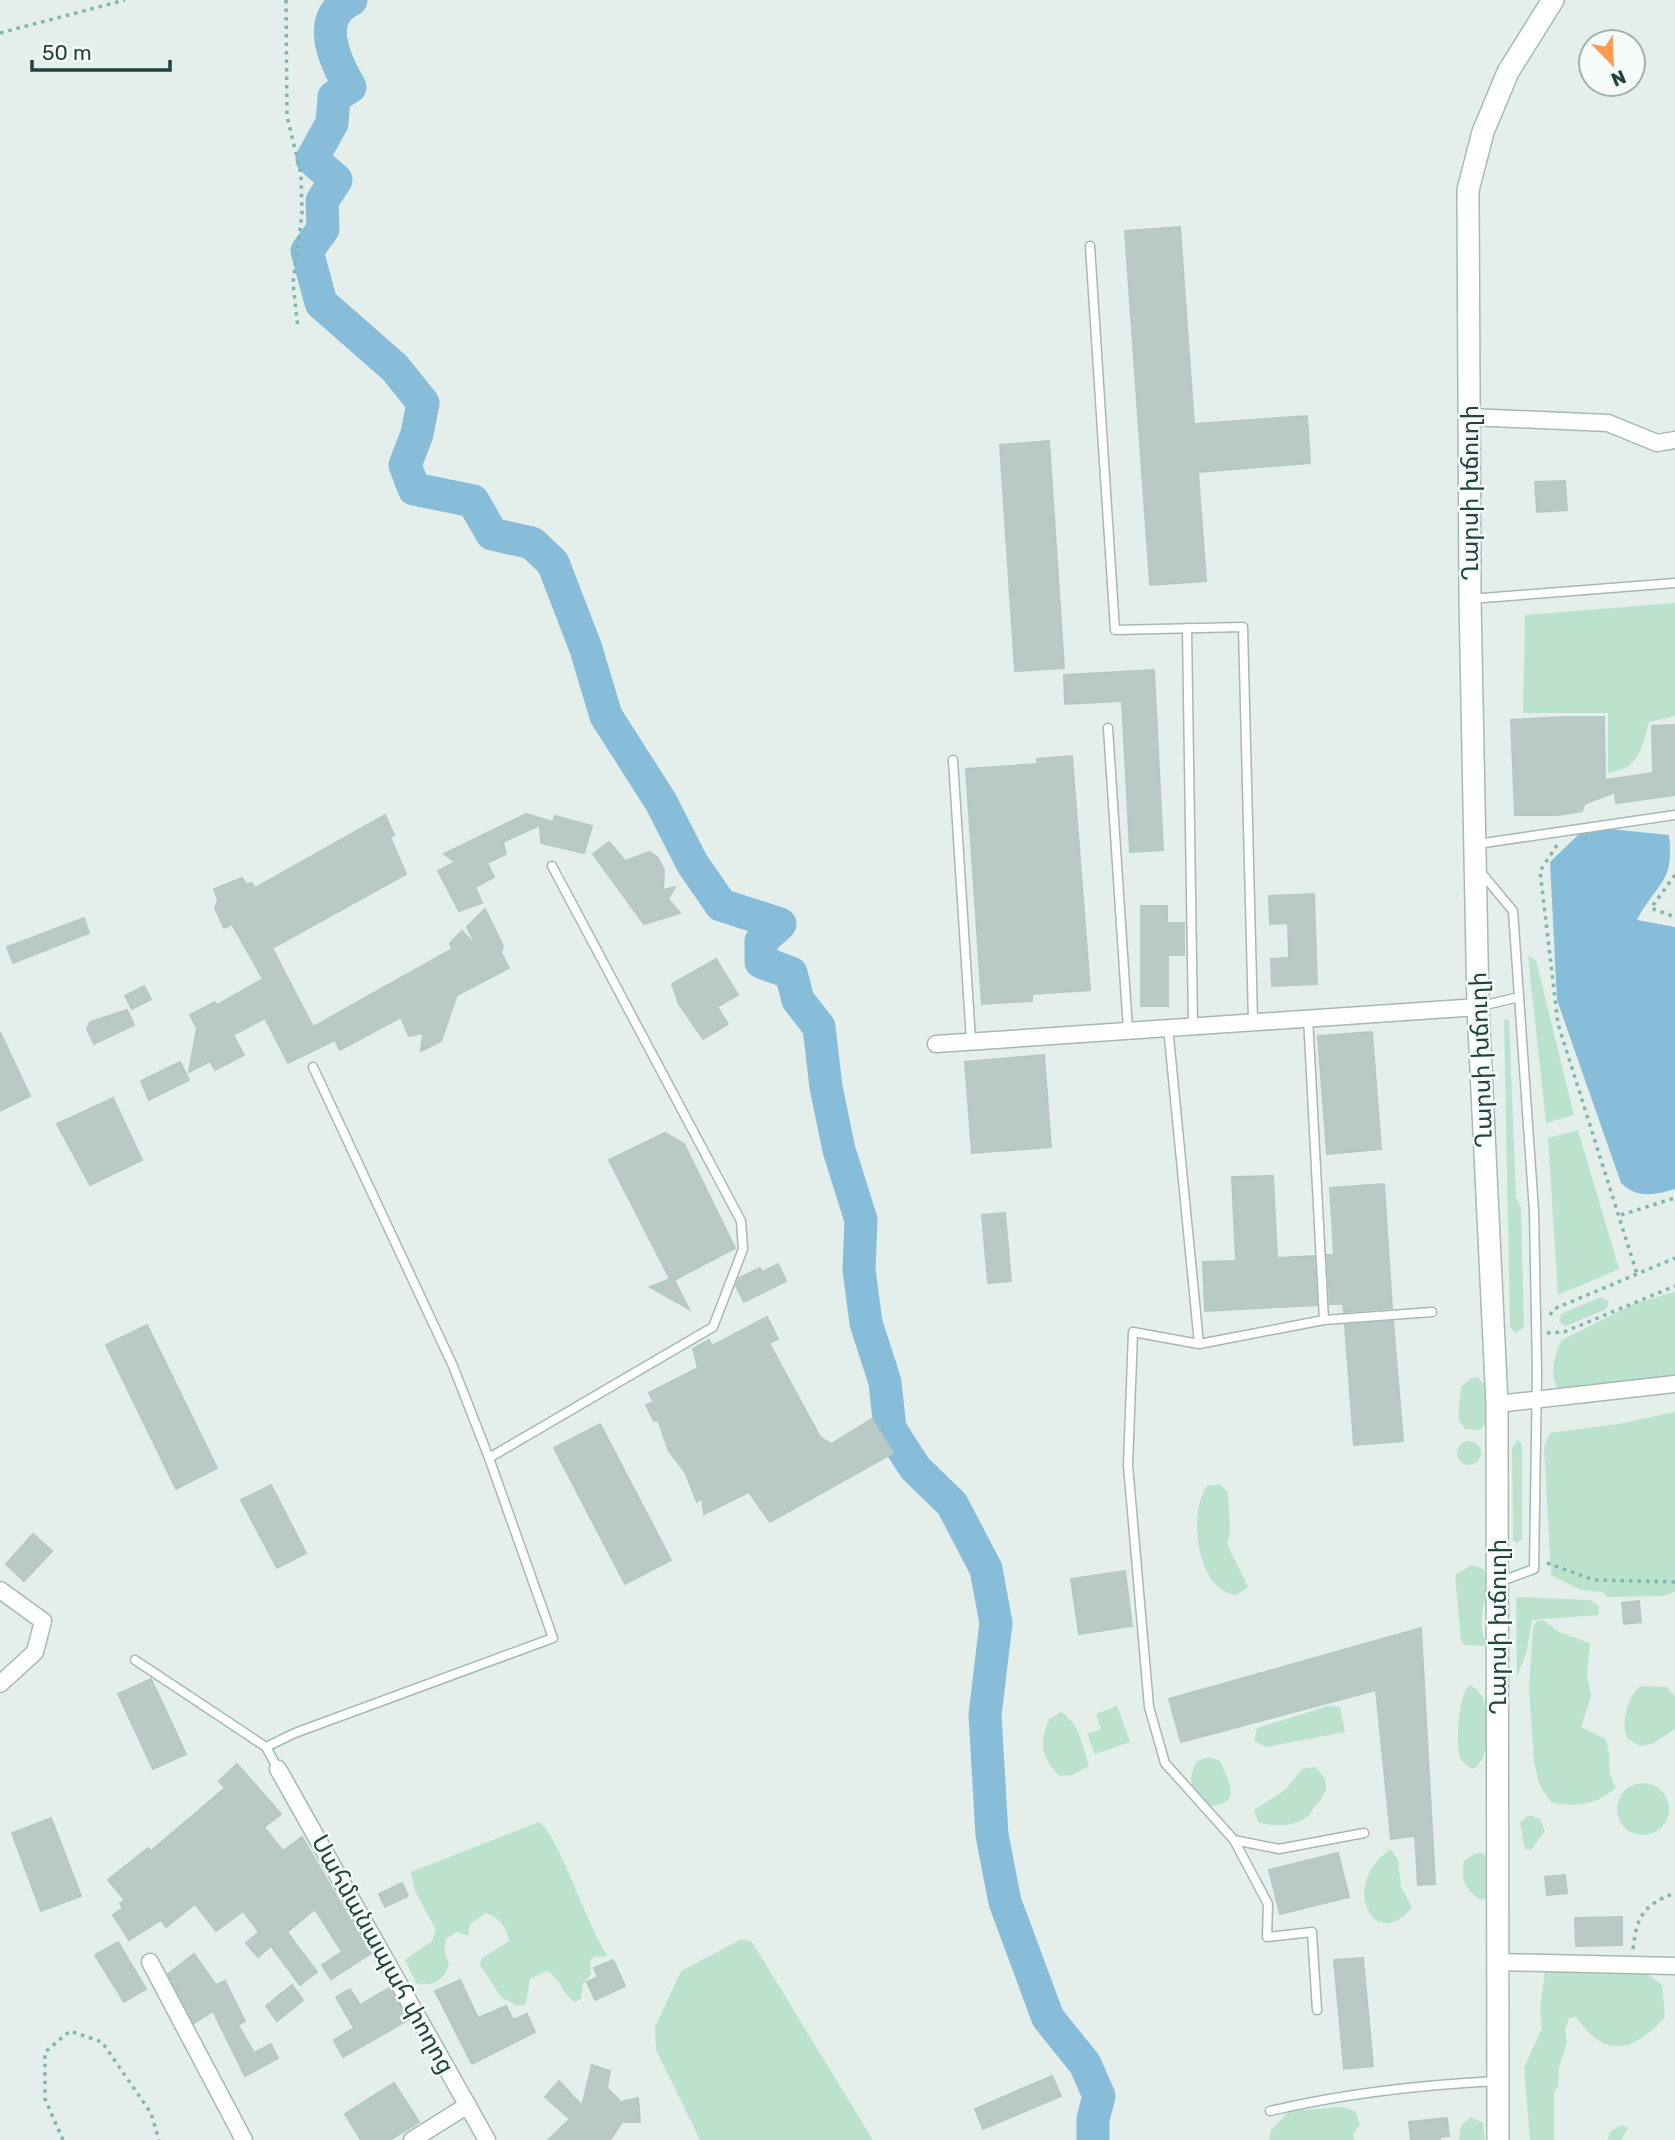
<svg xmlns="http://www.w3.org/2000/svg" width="1675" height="2140" viewBox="0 0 1675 2140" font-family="Rubik,'Noto Sans Armenian',sans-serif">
<rect width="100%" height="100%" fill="#e4efec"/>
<g fill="#bbe2cc">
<path d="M1675 603V716L1649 722C1641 749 1640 768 1608 773V713H1523L1525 615Z"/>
<path d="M1528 956 1536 960 1574 1115 1546 1123Z"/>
<path d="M1504 1019 1509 1020 1516 1197 1521 1208 1524 1327 1516 1333 1510 1327Z"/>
<path d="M1578 1130 1619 1269 1558 1295 1548 1138Z"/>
<path d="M1675 1292V1375L1560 1392C1548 1377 1554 1355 1562 1340L1636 1303Z"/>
<path d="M1601 1297 1609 1302 1606 1309 1566 1326 1559 1322 1561 1314Z"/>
<path d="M1477 1377 1486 1386 1492 1416 1480 1430 1465 1429 1458 1419 1461 1387 1471 1378Z"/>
<path d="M1675 1412V1592L1663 1596 1607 1597 1603 1592 1581 1590 1551 1575 1544 1447 1550 1433 1618 1424Z"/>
<path d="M1518 1440 1522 1445V1539L1517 1543 1513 1540 1512 1448Z"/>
<circle cx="1469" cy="1453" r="12"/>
<path d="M1219 1484 1228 1492 1230 1531 1227 1544 1248 1587 1236 1595C1197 1592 1187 1513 1207 1486Z"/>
<path d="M1472 1565 1483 1569C1495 1592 1471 1618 1488 1646L1464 1645 1461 1640 1455 1575Z"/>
<path d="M1516 1597 1590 1600 1599 1606 1598 1615 1532 1620 1526 1654 1517 1676Z"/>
<path d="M1543 1620 1559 1632 1590 1643 1587 1676 1591 1696 1581 1727 1605 1739C1614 1756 1604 1771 1616 1787 1599 1805 1574 1808 1551 1802L1540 1786 1534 1762 1529 1688 1533 1628 1536 1622Z"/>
<path d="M1469 1685C1495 1693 1494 1757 1473 1769 1467 1766 1463 1763 1460 1757 1455 1744 1459 1694 1469 1685Z"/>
<path d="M1641 1686 1667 1687 1675 1697V1729L1652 1744 1640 1746 1628 1739C1619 1727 1628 1694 1641 1686Z"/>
<path d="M1117 1706 1130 1742 1095 1754 1087 1734 1101 1729 1096 1714Z"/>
<path d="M1328 1706 1340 1707 1345 1732 1266 1747 1254 1741 1257 1728Z"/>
<path d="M1061 1712C1080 1724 1082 1745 1089 1766L1072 1775 1060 1776C1040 1758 1040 1742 1049 1719Z"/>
<path d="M1209 1757 1220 1761C1232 1787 1242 1806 1204 1806 1192 1789 1186 1781 1197 1761Z"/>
<path d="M1315 1767C1329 1780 1330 1790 1317 1804 1313 1808 1311 1814 1307 1817 1294 1827 1272 1827 1258 1822L1254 1810 1286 1789 1302 1769Z"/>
<circle cx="1643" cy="1809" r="26"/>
<path d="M1529 1815 1540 1819 1545 1831 1531 1850 1525 1849 1520 1823Z"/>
<path d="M539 1822C558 1833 588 1929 608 1956L594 1957 590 1961 591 1974 583 1984 581 1999 575 2002C562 1995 561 1977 546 1971L530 1979 526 2004 518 2006 501 1997 480 1965 481 1959 509 1941C508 1928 498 1917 486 1913L470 1924 468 1936 457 1932 446 1939 444 1951 449 1963C446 1980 431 1988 416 1983L405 1960 432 1941 436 1930 415 1891 411 1872Z"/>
<path d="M1391 1849 1398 1860 1401 1887 1412 1907C1376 1955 1337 1885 1391 1849Z"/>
<path d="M1476 1853H1482L1491 1860 1488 1898 1480 1900C1465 1889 1460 1879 1464 1861Z"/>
<path d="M742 1939 752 1942 873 2140H700L656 2050 655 2027 681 1971Z"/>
<path d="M1545 1971 1645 1972 1662 1985 1665 2017C1633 2053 1605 2059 1576 2017L1569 2018 1565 2030 1567 2043 1559 2067 1558 2087 1554 2092V2140H1530L1524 2068 1542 2028 1540 2009Z"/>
<path d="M1342 2107 1355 2111 1360 2124 1353 2135 1354 2140H1269L1271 2130 1289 2111Z"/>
<path d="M1471 2117 1483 2123 1485 2140H1459L1461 2126Z"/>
<path d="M1622 2125 1628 2128 1621 2140H1607L1611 2131Z"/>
</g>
<path fill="#87bdd9" d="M1609 829 1669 835C1675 884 1656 883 1637 920L1675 927V1189C1655 1195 1637 1199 1621 1183L1557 1000 1550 862 1579 834Z"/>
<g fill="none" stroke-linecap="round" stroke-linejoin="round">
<path stroke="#87bdd9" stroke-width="33" d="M351 0C314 18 335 61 350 87L334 97 332 123 312 159 336 180 322 201 323 229 307 251 321 303 395 368 423 403 417 434 405 465 414 489 473 501 492 534 532 543 553 563 586 649 606 716 661 802 692 863 721 905 780 924 761 941V962L791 973 798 1000 819 1027 826 1087 839 1150 861 1220 859 1270 866 1323 885 1382 890 1429 915 1468 952 1504 986 1569 996 1623 985 1715 992 1835 1005 1902 1048 2018 1085 2064 1099 2096 1093 2119V2140"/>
</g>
<g fill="#b9cac6" stroke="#b5c9c5" stroke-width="2">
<path d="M1180 227 1194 424 1307 416 1310 463 1198 472 1206 581 1150 585 1125 231Z"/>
<path d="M1049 441 1064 668 1015 671 1000 445Z"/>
<path d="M1565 481 1567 510 1537 512 1535 482Z"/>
<path d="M1154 670 1163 850 1130 852 1122 701 1065 704 1064 675Z"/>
<path d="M1562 717H1604L1605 780 1653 773 1652 726 1675 725V795L1616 803 1615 792 1584 804 1582 811 1558 815H1515L1511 720Z"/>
<path d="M1072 756 1090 990 1032 994V1001L982 1004 966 769 1038 764 1037 759Z"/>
<path d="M526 814 553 822 555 816 592 826 584 853 541 843 540 825 503 842 506 854 487 863 494 877 475 887 482 903 459 911 438 871 455 862 444 854Z"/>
<path d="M385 815 394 835 390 837 406 874 272 948 313 1027 452 949 450 943 462 931 477 947 467 927 485 909 503 946 501 953 509 968 457 995 441 1041 421 1051 423 1033 409 1036 401 1017 340 1050 335 1040 288 1063 265 1018 233 1035 244 1055 215 1070 210 1061 189 1072 197 1028 190 1015 215 1002 217 1005 263 979 232 924 224 928 215 908 218 900 214 889 242 878 246 884 252 883 255 888Z"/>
<path d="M609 842 625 861 649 852 657 857 664 870 663 890 675 887 668 899 680 913 644 924 593 854Z"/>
<path d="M1314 894 1317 984 1272 986 1271 959 1289 958 1288 923 1270 924 1269 896Z"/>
<path d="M1141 906H1167V923H1184V955H1168V1006H1141Z"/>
<path d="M84 918 89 933 13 963 7 947Z"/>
<path d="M716 959 738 995 717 1007 728 1024 703 1039 679 1004 672 984Z"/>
<path d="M144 986 151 999 132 1009 125 996Z"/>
<path d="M127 1010 134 1025 94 1044 87 1029 90 1022Z"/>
<path d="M0 1032 30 1096 0 1111Z"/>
<path d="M1372 1032 1381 1149 1327 1154 1318 1036Z"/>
<path d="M1044 1055 1051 1147 972 1153 965 1062Z"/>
<path d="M180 1062 189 1080 149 1100 141 1081Z"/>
<path d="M113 1098 142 1160 90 1185 57 1124Z"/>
<path d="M665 1133 684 1144 735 1248 674 1280 689 1309 650 1287 670 1279 609 1160Z"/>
<path d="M1273 1176 1277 1258 1314 1256 1317 1305 1205 1311 1203 1262 1236 1261 1232 1177Z"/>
<path d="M1384 1184 1392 1308 1344 1312 1343 1304H1330L1327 1255H1334L1330 1188Z"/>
<path d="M1005 1213 1011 1281 988 1283 982 1215Z"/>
<path d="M778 1264 786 1281 744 1302 736 1286 739 1278 760 1268 762 1272Z"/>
<path d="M767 1317 778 1339 769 1343 820 1437 831 1444 872 1419 893 1453 770 1522 749 1492 704 1514 702 1498 697 1502 685 1472 669 1451 658 1420 654 1421 646 1405 654 1402 649 1393 698 1368 693 1349 709 1340 712 1346Z"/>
<path d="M1393 1321 1403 1441 1354 1445 1345 1325Z"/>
<path d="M147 1325 217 1468 176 1489 106 1345Z"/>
<path d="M600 1424 671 1560 625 1584 554 1448Z"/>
<path d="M271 1485 306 1553 277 1568 241 1500Z"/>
<path d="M33 1534 52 1551 24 1581 6 1564Z"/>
<path d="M1125 1571 1132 1626 1079 1634 1071 1579Z"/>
<path d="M1639 1601 1641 1622 1624 1624 1622 1603Z"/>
<path d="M1421 1628 1435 1884 1418 1885 1415 1836 1391 1839 1376 1690 1181 1742 1169 1699Z"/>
<path d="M151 1679 186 1754 153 1769 118 1694Z"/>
<path d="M237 1764 281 1814 264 1827 283 1851 302 1837 370 1954 331 1979 322 1965 342 1952 315 1909 287 1932 317 1972 300 1985 271 1946 258 1957 246 1943 259 1932 243 1911 216 1931 195 1904 166 1927 161 1920 129 1940 113 1915 123 1908 120 1903 125 1900 108 1880 148 1848 151 1851 225 1788 219 1781Z"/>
<path d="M51 1818 81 1896 41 1911 12 1833Z"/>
<path d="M1338 1853 1349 1897 1280 1914 1269 1870Z"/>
<path d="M1565 1875 1567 1893 1547 1895 1545 1877Z"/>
<path d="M402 1883 408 1896 385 1907 379 1894Z"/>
<path d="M1622 1917V1945L1576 1946 1575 1918Z"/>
<path d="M118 1942 146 1989 124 2002 95 1955Z"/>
<path d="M194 1954 216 1985 225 1981 245 2021 238 2025 254 2053 271 2044 278 2058 245 2076 213 2011 194 2023 168 1974Z"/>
<path d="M1363 1958 1373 2066 1344 2069 1334 1960Z"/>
<path d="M613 1960 625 1986 595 2000 587 1982 598 1977 594 1968Z"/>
<path d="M460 1980 478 2018 506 2006 513 2020 527 2014 535 2032 472 2064 435 1991Z"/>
<path d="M292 1985 303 2000 277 2021 266 2006Z"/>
<path d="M389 1988 408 2020 343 2057 334 2040 354 2028 336 1997 350 1989 360 2005Z"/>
<path d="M592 2065 610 2071 607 2088 621 2102 638 2098 640 2122H622L610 2140H548L570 2119 545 2097 559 2081 582 2106Z"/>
<path d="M1052 2076 1061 2096 983 2129 975 2109Z"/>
<path d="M394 2083 419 2122 390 2140H361L345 2114Z"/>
<path d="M1447 2118 1449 2136 1440 2137V2140H1411L1409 2122Z"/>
</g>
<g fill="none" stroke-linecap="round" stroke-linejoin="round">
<g stroke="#a6b8b5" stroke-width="11">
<g id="service">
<path d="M1090 246 1115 630 1243 627 1253 1021"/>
<path d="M1470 599 1675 583"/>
<path d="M1187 628 1193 1026"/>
<path d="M1108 728 1128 1030"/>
<path d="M953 760 971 1041"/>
<path d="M1477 844 1675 815"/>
<path d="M1479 870 1513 911 1534 1211 1537 1372 1534 1569 1499 1582"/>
<path d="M1481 1006 1519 997"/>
<path d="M1308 1017 1324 1320"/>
<path d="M1168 1027 1199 1344"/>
<path d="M489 1458 713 1327 743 1249 741 1221 552 866"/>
<path d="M135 1660 266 1747 278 1769"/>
<path d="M266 1747 295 1733 553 1638 489 1458 453 1366 313 1067"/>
<path d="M1364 1833 1279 1849 1234 1840 1165 1763 1149 1707 1128 1465 1133 1332 1199 1344 1324 1320 1432 1312"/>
<path d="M1234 1840 1268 1904 1267 1937 1312 1932 1317 2010"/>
<path d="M1270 2111C1346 2093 1419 2085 1496 2081"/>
</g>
</g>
<g stroke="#a6b8b5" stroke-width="19">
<g id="minor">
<path d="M1470 417 1608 423 1657 443 1675 440"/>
<path d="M936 1044 1478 1007"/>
<path d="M1497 1404 1675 1384"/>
<path d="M0 1590 43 1621 35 1652 0 1684"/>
<path d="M278 1769 487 2140"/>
<path d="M150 1962 244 2140"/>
<path d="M1497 1962 1675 1966"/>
<path d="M412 2140 468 2105"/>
</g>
</g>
<g stroke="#a1bcb8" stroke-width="24">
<path id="secondary" d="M1498 2140 1497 1404 1478 1007 1470 599 1468 190 1483 132 1508 72 1553 0"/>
</g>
<g stroke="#81b6af" stroke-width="3.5" stroke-dasharray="3.5 5" stroke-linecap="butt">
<path d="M286 0 287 116 301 174 302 214 293 283 298 329"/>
<path d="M0 33 125 0"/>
<path d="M1557 845 1540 871 1558 1024 1637 1274"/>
<path d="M1675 875 1651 908 1675 917"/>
<path d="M1621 1215 1675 1198"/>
<path d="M1550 1315 1554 1309 1675 1258"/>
<path d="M1547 1333 1564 1332 1675 1286"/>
<path d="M1547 1563 1594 1580 1675 1582"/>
<path d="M1633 1949C1637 1916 1643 1905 1675 1893"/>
<path d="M63 2140 45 2099V2052L70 2031 102 2042 151 2113 159 2140"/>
</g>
<use href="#service" stroke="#fff" stroke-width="8"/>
<use href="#minor" stroke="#fff" stroke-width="16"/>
<use href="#secondary" stroke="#fff" stroke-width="21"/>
</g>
<g text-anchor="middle" stroke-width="5" stroke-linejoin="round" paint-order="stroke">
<g font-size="24" fill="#214340" stroke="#f5fbf9">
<text transform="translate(1470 493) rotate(-90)" y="8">Ղարսի խճուղի</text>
<text transform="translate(1481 1060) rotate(-92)" y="8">Ղարսի խճուղի</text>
<text transform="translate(1498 1627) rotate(-90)" y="8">Ղարսի խճուղի</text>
<text transform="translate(383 1954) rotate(61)" y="8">Սահմանապահ փողոց</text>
</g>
</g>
<g transform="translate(1612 63) rotate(157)"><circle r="33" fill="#f5fbf9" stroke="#a0b1af" stroke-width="2"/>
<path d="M0-5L12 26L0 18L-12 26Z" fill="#ff9c52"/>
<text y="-10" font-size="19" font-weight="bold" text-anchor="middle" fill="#214340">N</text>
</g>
<path d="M32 60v10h138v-10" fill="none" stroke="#214340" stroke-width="3.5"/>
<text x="42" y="60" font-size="21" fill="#214340" stroke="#f5fbf9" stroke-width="5" paint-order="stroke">50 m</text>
</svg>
